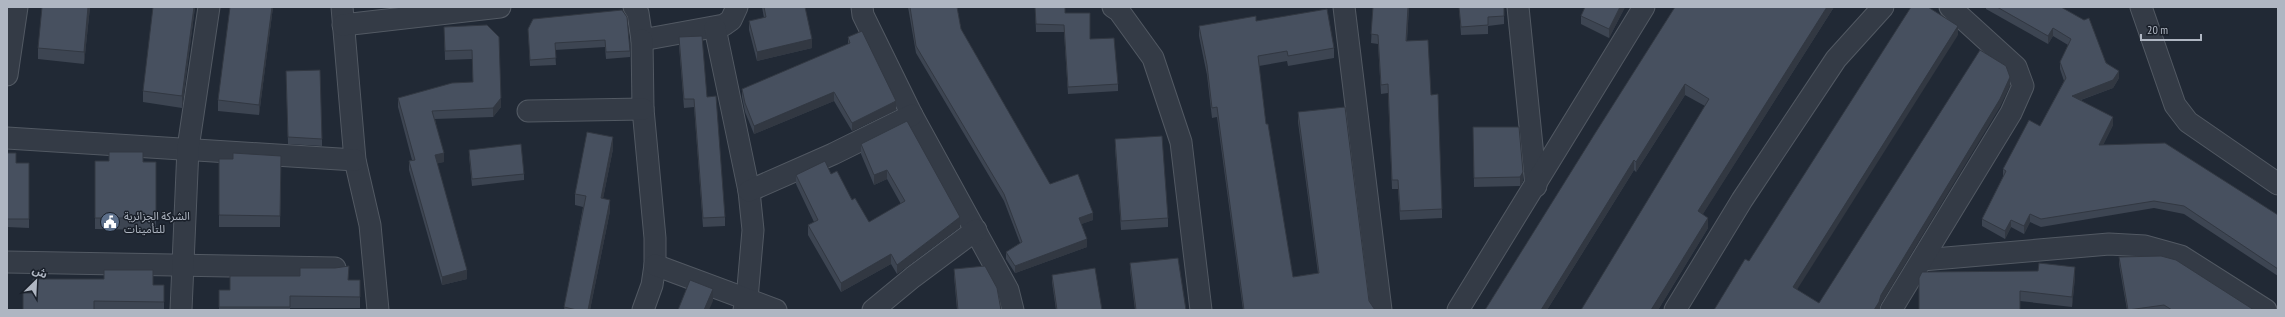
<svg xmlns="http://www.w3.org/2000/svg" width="2285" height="317" viewBox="0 0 2285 317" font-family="'PT Sans Narrow','Noto Sans Arabic',sans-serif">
<rect width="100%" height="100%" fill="#212935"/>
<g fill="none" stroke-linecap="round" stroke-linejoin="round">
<g stroke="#525963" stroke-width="23">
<g id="minor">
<path d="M342 7 355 160 370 225 378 310"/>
<path d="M634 7 638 13 642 40 724 25 731 20 737 7"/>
<path d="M862 7 863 15 912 115 1008 290 1013 310"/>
<path d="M1113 7 1119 11 1153 58 1181 142 1201 310"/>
<path d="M1344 7 1381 310"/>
<path d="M1518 7 1536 186"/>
<path d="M2141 7 2175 105 2188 122 2278 184"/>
<path d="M343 25 500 7"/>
<path d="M715 28 749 191 753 230 747 299 744 310"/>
<path d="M642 40 643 109 655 238V265L652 285 643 310"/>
<path d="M7 75 17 7"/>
<path d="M528 111 643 109"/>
<path d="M7 138 355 160"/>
<path d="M749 191 833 154 912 115"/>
<path d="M1922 260 2109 244 2145 246 2181 256 2266 310"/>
<path d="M7 262 335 268"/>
<path d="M655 265 776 310"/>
<path d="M181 310 188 148 209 7"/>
<path d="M873 310 913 277 976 230"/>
<path d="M1458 310 1644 7"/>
<path d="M1675 310 1742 200 1836 59 1883 7"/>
<path d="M1891 310 2011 113 2023 86 2016 67 1950 7"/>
</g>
</g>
<use href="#minor" stroke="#343b46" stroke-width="21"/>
</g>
<g fill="#3d4552">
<path d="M90 7 84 64 38 59V48Z"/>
<path d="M195 7 182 108 143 102V91Z"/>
<path d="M273 7 259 115 218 111V100Z"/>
<path d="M762 7H805L812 48 757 61 749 30V21L764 18Z"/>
<path d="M908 7H957L961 29 1050 184 1093 220 1081 224 1087 247 1015 273 1006 259V252L1020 243 1004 201 916 53Z"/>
<path d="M1035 7 1065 13 1090 39 1118 84V91L1068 94 1064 32H1036Z"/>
<path d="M1369 7H1409L1407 41 1431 95 1442 209V218L1400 220 1398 189H1392L1388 93 1381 94 1378 44 1371 43 1373 7Z"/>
<path d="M1459 7H1504V24L1488 26V34L1461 35Z"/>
<path d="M1585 7H1625L1609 38 1581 24V16Z"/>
<path d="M1675 7H1834L1702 215 1708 228 1658 310 1705 106 1685 95 1636 172 1634 170 1547 310H1485Z"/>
<path d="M1986 7H2061L2119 78 2113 88 2081 100 2113 125 2103 145 2278 215V276L2184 214 2154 208 2041 227 2030 222 2024 234 2011 227 2005 239 1982 226V219L2003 177V169L2040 126 2064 81 2060 69V62L2068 45 2053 36 2048 44 1986 9Z"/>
<path d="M622 10 630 51V57L606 59 605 47 555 50 556 65 530 66 528 29Z"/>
<path d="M1256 21 1334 48V58L1288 66 1287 61 1259 66 1266 124 1293 277 1318 273 1298 122V112L1369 301 1375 310H1243L1217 117 1212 118 1207 75 1199 36V26Z"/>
<path d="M487 25 501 107 493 117 435 119 444 162 437 163 467 279 442 285 409 170V161L412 160 398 107V98L473 82 472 59 445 60 444 27Z"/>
<path d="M679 37 707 97 725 217V226L703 227 694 107 684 108 679 46Z"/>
<path d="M848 37 896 110 852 131 834 101 754 134 745 112 742 97V89L848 44Z"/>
<path d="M286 77 322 139V146L288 144Z"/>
<path d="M1473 127H1519L1523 181 1520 186 1474 187Z"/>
<path d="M1115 139 1168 218V227L1121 230 1115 148Z"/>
<path d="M861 144 960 227 897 274 891 264 841 292 808 235V225L814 222 796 184V175L831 174 869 222 901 204 887 179 874 185 861 154Z"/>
<path d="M613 149 603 198 610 211 590 310H564L583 207 575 205V194Z"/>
<path d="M469 150 524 174V180L472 186 469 156Z"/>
<path d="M7 153 16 163H29V228L7 227Z"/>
<path d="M281 156 280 227H219V159H233Z"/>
<path d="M95 161 156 162V230L95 229Z"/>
<path d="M2119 257 2254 310H2127L2119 264Z"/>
<path d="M1130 263 1186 310H1135L1130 270Z"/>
<path d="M954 269 1001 310H957L954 276Z"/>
<path d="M1052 275 1102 310H1056L1052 282Z"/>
<path d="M2075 277 2072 307 2020 301 1919 310Z"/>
<path d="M349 280H360V308H290V310H219V290H230Z"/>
<path d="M153 285H164V310H23V293H33Z"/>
</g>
<g fill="#323842">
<path d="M88 7H90L84 64V52Z"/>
<path d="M194 7H195L182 108V96Z"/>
<path d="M272 7H273L259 115V105Z"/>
<path d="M1408 7H1409L1406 50V41Z"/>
<path d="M1620 7H1625L1609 38V29Z"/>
<path d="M1827 7H1834L1698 222V211Z"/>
<path d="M1958 26V35L1793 296V287Z"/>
<path d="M2053 28V36L2048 44V36Z"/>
<path d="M812 39V48L757 61V52Z"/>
<path d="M2119 71V78L2113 88 2072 103V96Z"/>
<path d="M2010 77V86L2000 107 1881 304 1879 310H1874L1881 295Z"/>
<path d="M1685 84V95L1636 172V162Z"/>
<path d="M834 92V101L754 134V126Z"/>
<path d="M501 98V107L493 117V108Z"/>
<path d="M896 101V110L852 131V123Z"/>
<path d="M2113 117V125L2099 153V145Z"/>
<path d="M613 137V149L601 209V198Z"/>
<path d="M444 153V162L435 164V155Z"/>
<path d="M1634 160V170L1547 310H1541Z"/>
<path d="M887 170V179L874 185V175Z"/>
<path d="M1523 172V181L1520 186V177Z"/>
<path d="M610 200V211L590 310H588Z"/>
<path d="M1093 213V220L1079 225V218Z"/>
<path d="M2030 214V222L2024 234V226Z"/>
<path d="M960 217V227L897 274V265Z"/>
<path d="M1708 218V228L1658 310H1651Z"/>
<path d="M2011 220V227L2005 239V231Z"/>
<path d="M1087 239V247L1015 273V266Z"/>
<path d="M891 254V264L841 292V283Z"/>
<path d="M2075 267V277L2072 307V297Z"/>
<path d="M467 270V279L442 285V277Z"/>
<path d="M713 289V301L709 310H704Z"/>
</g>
<g fill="#47505f" stroke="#323842">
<path d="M42 7H88L84 52 38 48Z"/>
<path d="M153 7H194L182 96 143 91Z"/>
<path d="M230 7H272L259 105 218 100Z"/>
<path d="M764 7H805L812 39 757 52 749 21 766 17Z"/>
<path d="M910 7H957L961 29 1050 184 1078 174 1093 213 1079 218 1087 239 1015 266 1006 252 1022 242 1004 194 916 46Z"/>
<path d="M1035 7H1065V13H1090V39L1114 38 1118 84 1068 87 1064 25 1036 24Z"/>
<path d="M1373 7H1408L1406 41 1428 40 1431 95 1438 94 1442 209 1400 211 1398 180H1392L1388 84 1381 85 1378 35 1371 34Z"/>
<path d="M1459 7H1504V16L1488 17V25L1461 27Z"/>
<path d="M1585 7H1620L1609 29 1581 16Z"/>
<path d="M1675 7H1827L1698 211 1708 218 1651 310H1581L1709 99 1685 84 1636 162 1634 160 1541 310H1485L1594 135Z"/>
<path d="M1911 7H1928L1958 26 1793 287 1819 303 1980 50 2006 66 2010 77 2000 99 1881 295 1879 302 1874 310H1714L1745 259 1749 261Z"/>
<path d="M1997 7H2061L2084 20 2089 18 2106 63 2119 71 2113 80 2072 96 2113 117 2099 145 2165 143 2278 215V269L2184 206 2154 201 2041 219 2030 214 2024 226 2011 220 2005 231 1982 219 2006 171 2003 169 2029 120 2040 126 2066 78 2060 62 2071 39 2053 28 2048 36Z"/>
<path d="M1327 9 1334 48 1288 56 1287 51 1258 56 1266 124H1268L1293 277 1319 273 1298 112 1345 107 1369 301 1375 310H1244L1217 107 1212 108 1207 65 1199 26 1256 16V21Z"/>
<path d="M622 10 627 17 630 51 606 52 605 40 555 43 556 58 530 60 528 29 533 19Z"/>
<path d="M487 25 499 37 501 98 493 108 432 111 444 153 435 155 467 270 442 277 409 161 415 160 398 98 452 83 473 82 472 50 445 51 444 27Z"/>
<path d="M862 31 896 101 852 123 834 92 754 126 745 103 742 89 850 43 848 37Z"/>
<path d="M702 36 707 97 716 96 725 217 703 218 694 99H684L679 37Z"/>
<path d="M320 70 322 139 288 137 286 71Z"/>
<path d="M907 121 960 217 897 265 891 254 841 283 808 225 818 220 796 175 825 161 831 174 837 171 852 200 855 198 869 222 905 201 887 170 874 175 861 144Z"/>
<path d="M1473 127H1519L1523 172 1520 177 1474 178Z"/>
<path d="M587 132 613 137 601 198 610 200 588 310H577L564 307 586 196 575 194Z"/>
<path d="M1162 136 1168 218 1121 221 1115 139Z"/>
<path d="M521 144 524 174 472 179 469 150Z"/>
<path d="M109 152H143V162H156V218H95V161H109Z"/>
<path d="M7 153H16V163H29V219H7Z"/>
<path d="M233 153 281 156 280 216 219 215V159H233Z"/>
<path d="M2161 256 2176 260 2254 310H2172L2164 305 2128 310 2119 257Z"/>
<path d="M1178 258 1186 310H1136L1130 263Z"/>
<path d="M2039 263 2075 267 2072 297 2020 291V310H1919V278L1922 272 2038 271Z"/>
<path d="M349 266 348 280H360V297L290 296V307H219V290H230V276H300V268H335Z"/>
<path d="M985 266 997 288 1001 310H958L954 269Z"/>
<path d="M1095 268 1102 310H1057L1052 275Z"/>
<path d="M104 270H153V285H164V302L94 301V310H23V293H33V279H104Z"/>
<path d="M690 280 713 289 704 310H678Z"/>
</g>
<defs>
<g id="civic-disc" transform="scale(1)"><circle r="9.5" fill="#5c6f8a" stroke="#1a202a"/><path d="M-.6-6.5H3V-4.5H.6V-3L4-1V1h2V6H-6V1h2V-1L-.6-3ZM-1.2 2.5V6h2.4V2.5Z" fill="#fff"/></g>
</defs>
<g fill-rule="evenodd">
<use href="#civic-disc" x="110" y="222"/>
</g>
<g text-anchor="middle" stroke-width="3" stroke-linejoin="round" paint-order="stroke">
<g font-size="11" fill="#afb6c2" stroke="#1a202a" text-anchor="start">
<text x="124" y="220">الشركة الجزائرية<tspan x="124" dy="13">للتأمينات</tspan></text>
</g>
</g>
<rect width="2285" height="317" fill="none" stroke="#afb6c2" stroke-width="16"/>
<g transform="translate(36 281) rotate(24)" stroke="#1a202a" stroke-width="3" paint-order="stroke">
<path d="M0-3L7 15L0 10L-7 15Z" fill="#afb6c2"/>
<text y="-6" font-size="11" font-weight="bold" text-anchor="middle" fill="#afb6c2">ش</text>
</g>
<path d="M2141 34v6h60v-6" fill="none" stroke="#afb6c2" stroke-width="2"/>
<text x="2147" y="34" font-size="12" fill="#afb6c2" stroke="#1a202a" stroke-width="3" paint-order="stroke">20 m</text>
</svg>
